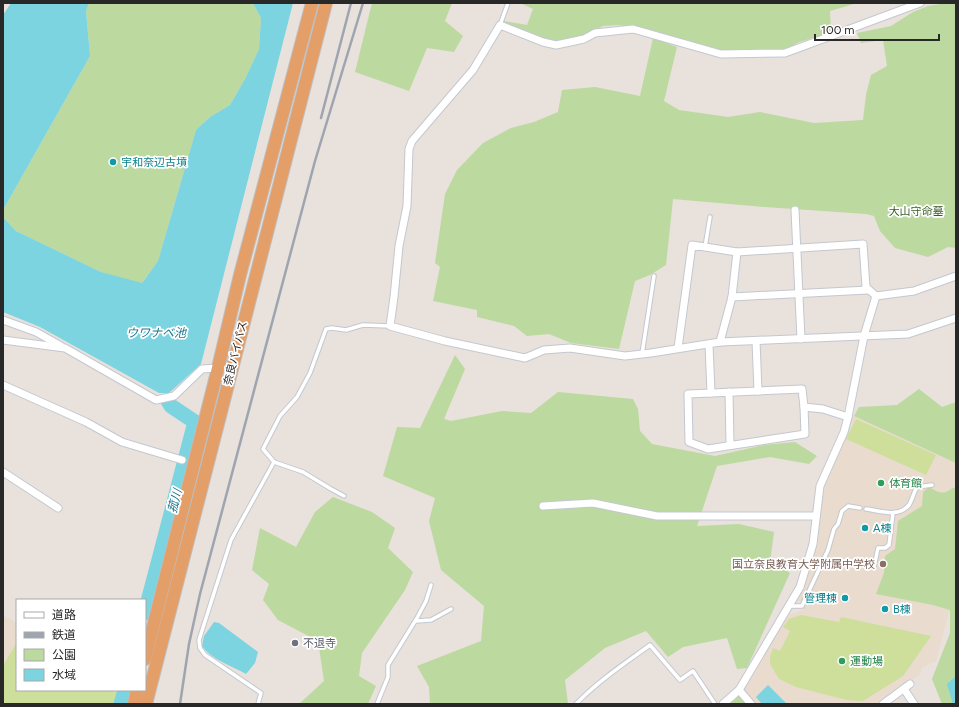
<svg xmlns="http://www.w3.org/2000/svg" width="959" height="707" viewBox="0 0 959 707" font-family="Figtree,'Noto Sans JP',sans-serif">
<rect width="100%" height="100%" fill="#e9e1dc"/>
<g fill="#e9dbcd">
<path d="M852 415 956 463V585L936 661 928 664 921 669V673L880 704H754L742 690 788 615 803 610 801 601 795 602 794 601 802 592 817 542 821 501 825 486Z"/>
<path d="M3 615 17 623V690H124L120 704H3Z"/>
</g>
<g fill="#bcd99f">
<path d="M89 3H253L261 18 259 49 245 79 230 105 210 117 196 130 158 261 141 284 101 272 16 231 3 217V210L90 56 86 11Z"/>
<path d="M372 3H452L445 21 463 36 454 52 427 48 409 91 355 72Z"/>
<path d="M520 3H857L830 11 831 33 799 42 781 52H718L634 27 618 25 603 26 583 36 554 42 532 36 505 23 504 21 527 25 533 9Z"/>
<path d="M940 4H956V248L948 247 928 257 895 248 880 231 874 216 866 214 765 207 673 199 666 265 650 275 635 281 619 349 571 343 549 334 527 336 514 326 477 317V310L433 301 440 267 435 263 445 194 457 170 483 143 511 128 534 122 558 112 562 90 595 87 640 96 653 38 677 47 664 101 679 110 728 117 760 112 814 123 863 120 866 95 871 75 887 66 883 40 861 43 857 33 891 26 913 12 928 6Z"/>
<path d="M455 355 465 369 444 419 451 421 502 411 531 413 558 392 633 399 638 409 640 431 652 444 715 456 764 445 795 442 817 456 809 464 770 457 717 466 697 526 739 524 774 532 770 562 790 573 747 668 737 669 727 638 683 647 668 657 646 631 605 648 565 680 568 704H430L429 687 417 666 481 641 484 606 441 570 429 521 435 498 383 476 397 427 420 428Z"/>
<path d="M919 389 942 407 956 402V463L854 416 859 407 897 405Z"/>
<path d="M929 487C934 490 940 494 946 492 950 490 952 488 956 487V704H942L932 679 950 633V610L933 605 876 594 884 573 885 556 895 549 898 521 922 506 923 492Z"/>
<path d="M333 497 372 512 395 528 388 548 413 572 405 590 362 653 359 676 376 686 368 704H299L324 681 318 641 278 620 263 600 269 584 252 570 260 528 296 547 315 512Z"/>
<path d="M737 696 742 697 749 704H729L736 699Z"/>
</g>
<g fill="#cddf9b">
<path d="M856 419 936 455 926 475 846 439Z"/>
<path d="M801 615 839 622 841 617 931 636 903 676 863 701 847 700 796 687 779 679 770 664V657L773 648 780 651 790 631 783 627 789 619Z"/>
<path d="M17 642V690H111L120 694 117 704H3V666Z"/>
</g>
<g fill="#7bd4df">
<path d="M11 3H89L86 11 90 56 3 210V15Z"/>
<path d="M253 3H293L201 364 169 393H159L40 327 3 312V217L16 231 101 272 142 283 158 261 196 130 210 117 230 105 245 79 259 49 261 18Z"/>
<path d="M214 622 219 623 258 652 255 663 246 674C232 666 212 660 202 646L204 636Z"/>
<path d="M956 676V704H953L947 684Z"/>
<path d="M768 685 787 704H762L756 697Z"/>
</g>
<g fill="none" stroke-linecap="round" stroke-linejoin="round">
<g stroke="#7bd4df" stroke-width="15">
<path d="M145 613 195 422 171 406 168 401"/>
<path d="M121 704 125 690"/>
</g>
<g stroke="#c3c8d0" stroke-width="5.5">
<g id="service">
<path d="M500 25 508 3"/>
<path d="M705 247 710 217"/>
<path d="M642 354 654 276"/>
<path d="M274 462 303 472 331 489 344 496"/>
<path d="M866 509C881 511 898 518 909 505 912 500 914 492 917 487L932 485"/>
<path d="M874 567 878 548H885L889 545 893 513"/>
<path d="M789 606H802L828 550 834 529 838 524 842 511 848 506 860 508"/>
<path d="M416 621 431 620 451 609"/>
<path d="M258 704 261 693 205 655 200 648 199 640 231 540 274 462 263 449 280 416 297 397 310 373 326 329 332 328 346 330 363 325 390 326"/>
<path d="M377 704 388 677V665L417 618 426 601 431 585"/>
<path d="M576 704C598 681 624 664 650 645L680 680 693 671 715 704"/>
</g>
</g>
<g stroke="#c3c8d0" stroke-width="9">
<g id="minor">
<path d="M920 3 785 53 721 54 633 29 595 33 584 39 556 45 543 42 500 25 473 70 412 141 409 149 407 206 399 246 394 297 390 326 445 341 525 358 544 350 570 348 625 356 651 353 720 342 908 334 956 318"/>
<path d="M795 210 801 339"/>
<path d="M876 296 914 291 956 276"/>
<path d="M732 297 868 290"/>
<path d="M3 320 36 332 61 346"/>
<path d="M3 340 65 348 156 400 174 396 202 369 218 368"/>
<path d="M756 341 758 391"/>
<path d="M720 342 732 297 737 252"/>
<path d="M709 345 711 393"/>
<path d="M678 348 692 245 737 252 863 244 866 287 876 296 864 336 848 417 844 432 820 486 813 544 800 587 739 690 723 704"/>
<path d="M3 385 86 422 122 442 182 460"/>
<path d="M802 389 804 407 805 434 708 449 689 442 688 394Z"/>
<path d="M729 392 730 445"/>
<path d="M804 407 823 409 848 417"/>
<path d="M3 472 58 508"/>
<path d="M543 506 593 503 657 516H816"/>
<path d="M904 689 914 704"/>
<path d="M739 690 751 704"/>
<path d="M883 704 910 684"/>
</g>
</g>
<g stroke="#bebebe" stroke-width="14">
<g id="trunk">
<path d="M145 659 218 368 240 275 312 3"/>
<path d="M134 704 137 690"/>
<path d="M146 704 326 3"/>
</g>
</g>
<use href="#service" stroke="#fff" stroke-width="3.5"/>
<use href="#minor" stroke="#fff" stroke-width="7"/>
<use href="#trunk" stroke="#e49e68" stroke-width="12"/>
<g stroke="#9fa5b0" stroke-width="2.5">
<path d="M321 118 351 3"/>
<path d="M180 704 189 644 200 594 315 161 363 3"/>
</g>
</g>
<g fill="#0f9aa8" stroke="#fff" stroke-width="1.5">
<circle cx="113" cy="162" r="4"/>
<circle cx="865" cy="528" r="4"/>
<circle cx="845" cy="598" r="4"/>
<circle cx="885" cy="609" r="4"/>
</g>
<g fill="#2e9e5b" stroke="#fff" stroke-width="1.5">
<circle cx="881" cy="483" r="4"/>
<circle cx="842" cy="661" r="4"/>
</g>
<circle fill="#8d6e63" stroke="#fff" stroke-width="1.5" cx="883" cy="564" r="4"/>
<circle fill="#6b7280" stroke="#fff" stroke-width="1.5" cx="295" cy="643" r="4"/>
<g text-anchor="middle" stroke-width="3.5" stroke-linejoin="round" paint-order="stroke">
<g font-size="11" fill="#0d838f" stroke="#fff" text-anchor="start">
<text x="121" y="166">宇和奈辺古墳</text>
<text x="873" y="532">A棟</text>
<text x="837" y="602" text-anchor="end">管理棟</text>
<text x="893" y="613">B棟</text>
</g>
<g font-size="11" fill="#375c22" stroke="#fff">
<text x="916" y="215">大山守命墓</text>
</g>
<g font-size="11" fill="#282828" stroke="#fff">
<text transform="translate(235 353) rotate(-76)" y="4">奈良バイパス</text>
</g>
<g font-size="11" fill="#27864d" stroke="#fff" text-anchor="start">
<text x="889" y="487">体育館</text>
<text x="850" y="665">運動場</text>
</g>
<g font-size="11" fill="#785e54" stroke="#fff" text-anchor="end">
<text x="875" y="568">国立奈良教育大学附属中学校</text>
</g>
<g font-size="11" fill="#5b616d" stroke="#fff" text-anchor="start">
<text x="303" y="647">不退寺</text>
</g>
<g font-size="12" font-style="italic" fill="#1d7488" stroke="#fff">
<text x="156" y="337">ウワナベ池</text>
<text transform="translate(175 501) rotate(-75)" y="4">菰川</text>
</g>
</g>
<rect width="959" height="707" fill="none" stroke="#282828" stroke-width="8"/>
<rect x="16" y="599" width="130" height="92" fill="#ffffff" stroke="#a9a9a9"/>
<rect x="24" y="612" width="20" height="6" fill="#ffffff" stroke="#a9a9a9"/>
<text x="52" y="619" font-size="12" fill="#282828">道路</text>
<rect x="24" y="632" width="20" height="6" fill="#9fa5b0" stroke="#a9a9a9"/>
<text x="52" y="639" font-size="12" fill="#282828">鉄道</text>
<rect x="24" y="649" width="20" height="12" fill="#bcd99f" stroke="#a9a9a9"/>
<text x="52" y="659" font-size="12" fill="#282828">公園</text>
<rect x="24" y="669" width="20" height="12" fill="#7bd4df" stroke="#a9a9a9"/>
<text x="52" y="679" font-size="12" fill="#282828">水域</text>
<path d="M815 34v6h124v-6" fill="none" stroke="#282828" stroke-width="2"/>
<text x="821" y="34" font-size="12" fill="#282828" stroke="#ffffff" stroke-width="3" paint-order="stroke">100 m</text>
</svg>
